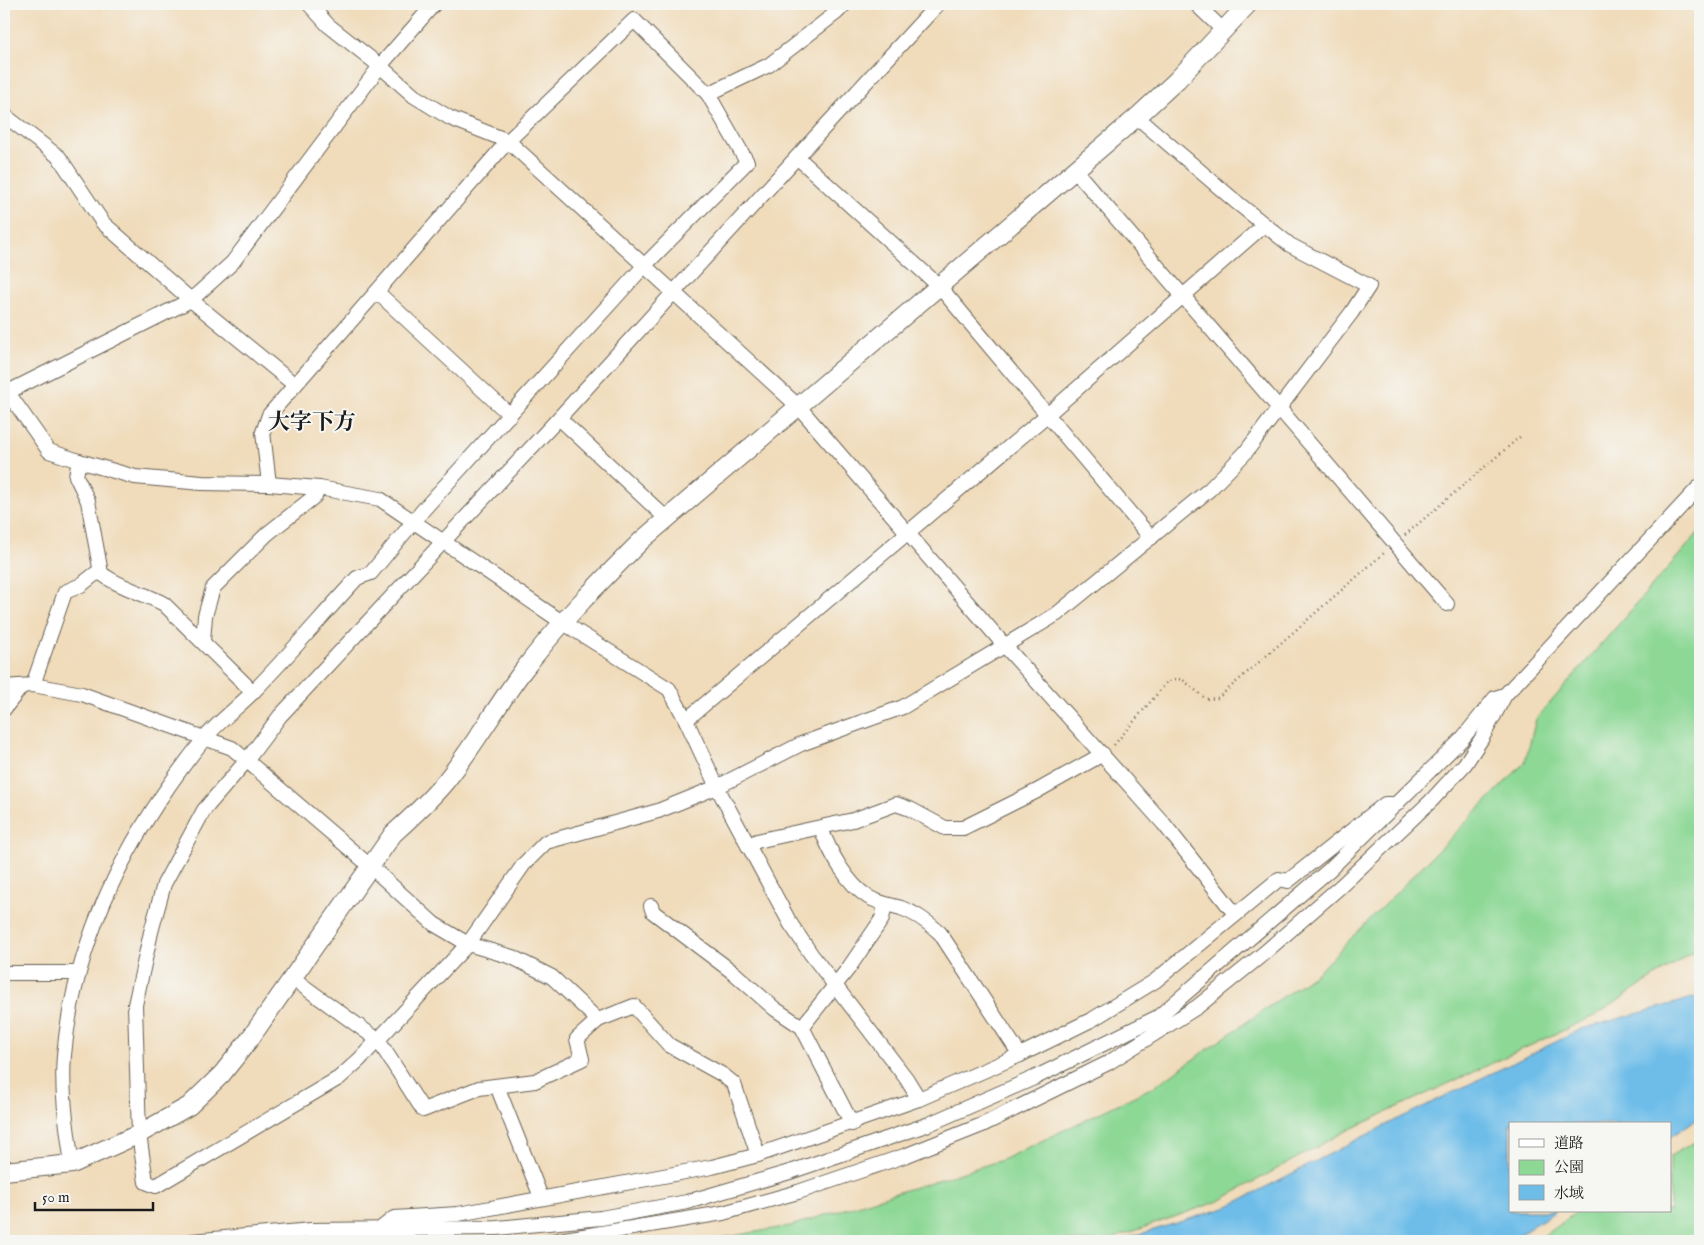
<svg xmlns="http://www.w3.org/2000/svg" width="1704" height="1245" viewBox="0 0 1704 1245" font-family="'IM FELL English','Noto Serif JP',serif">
<rect width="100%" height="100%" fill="#f6f6f2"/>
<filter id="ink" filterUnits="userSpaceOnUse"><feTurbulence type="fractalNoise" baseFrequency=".02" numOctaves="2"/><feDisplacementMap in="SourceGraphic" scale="10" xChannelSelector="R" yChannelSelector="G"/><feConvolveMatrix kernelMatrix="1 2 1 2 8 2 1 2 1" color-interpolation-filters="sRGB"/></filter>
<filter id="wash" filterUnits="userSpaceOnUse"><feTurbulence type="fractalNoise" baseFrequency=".0096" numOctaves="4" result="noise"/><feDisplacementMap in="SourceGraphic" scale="20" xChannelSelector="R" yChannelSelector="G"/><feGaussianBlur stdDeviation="1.12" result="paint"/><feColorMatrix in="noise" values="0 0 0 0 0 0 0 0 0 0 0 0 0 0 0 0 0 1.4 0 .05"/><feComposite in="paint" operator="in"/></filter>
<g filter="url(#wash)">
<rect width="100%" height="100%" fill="#f0dbba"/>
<g fill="#8dd895" stroke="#547a58">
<path d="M1700 531V947L1596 1015 1344 1132 1219 1201 1106 1241H704L790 1226 1002 1160 1155 1086 1317 973 1525 762 1536 719Z"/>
<path d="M1700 1139V1241H1536L1578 1211H1670V1156Z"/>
</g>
<path fill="#6ebde9" stroke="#456c82" d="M1700 996V1117L1670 1137V1124H1510V1211H1556L1510 1241H1118L1225 1208 1386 1125 1582 1029Z"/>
</g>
<g filter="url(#ink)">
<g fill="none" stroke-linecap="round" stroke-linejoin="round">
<g stroke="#665f53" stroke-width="16">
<g id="minor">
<path d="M309 4 328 25 380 66 414 96 450 118 508 141 799 407 1005 646 1164 824 1235 914"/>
<path d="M1196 4 1224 31"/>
<path d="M708 94 769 65 836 13 845 4"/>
<path d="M4 115 59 157 103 223 191 300 295 385"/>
<path d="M797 157 938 4"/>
<path d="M1074 169 1447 604"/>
<path d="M377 292 510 415"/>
<path d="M4 387 49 451 79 461 135 477 202 483 269 484 319 488 380 499 562 622 669 689 686 720 717 787 790 923 811 954 906 1078 919 1099"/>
<path d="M4 394 191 300 232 263 380 66 434 4"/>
<path d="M559 418 280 716 247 760 204 810 164 884 151 932 135 1005 139 1134 146 1182 156 1186 339 1078 359 1060 468 944 524 864 546 842 658 811 717 787 801 744 903 707 1057 614 1210 489 1245 453 1352 312 1369 286 1290 245 1235 201 1137 117"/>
<path d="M79 461 76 476 88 501 101 573C116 586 146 594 164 604L253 692"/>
<path d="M667 519 559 418 797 157 939 286 1151 538"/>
<path d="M203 641 205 616 213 588 267 534 315 496 319 488"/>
<path d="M33 685 65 592 81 585 95 574 101 573"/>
<path d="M4 687 33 685 82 694 232 748 370 866 434 924 468 944 512 957 552 977 598 1020 634 1006 669 1045 723 1075 734 1084 758 1155"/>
<path d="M4 709 21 687"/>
<path d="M686 720 1047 415 1264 225"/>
<path d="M748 846 757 841 853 820 896 804 910 809 945 828H963L1037 791 1103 754"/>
<path d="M651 906 653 912 734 973 775 1009 802 1027 852 1124"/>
<path d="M4 973H78"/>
<path d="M292 978 378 1040 423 1110 479 1088 535 1081 582 1059 577 1039 598 1020"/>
<path d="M802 1027 848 969 882 919 885 904"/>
<path d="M1020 1055 1093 1019 1155 981 1279 879 1288 881 1385 804H1397"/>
<path d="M497 1086 541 1197"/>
<path d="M72 1164C67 1128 61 1091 64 1055 75 936 130 831 204 739 218 722 237 708 253 692 289 655 322 616 357 578L371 573 424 509 645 265 747 162 708 94 634 20 508 141 269 415 263 432 269 484"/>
<path d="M379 1230 394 1218 458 1214 712 1167 758 1155 919 1099 1020 1055 940 933C929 923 916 913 901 908 891 905 878 903 868 897 847 884 829 851 821 828"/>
<path d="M192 1241 311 1230 497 1228 601 1218 687 1202 793 1171 929 1124 1034 1078 1158 1017 1329 870 1462 739 1495 698 1505 695"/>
<path d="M553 1241 723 1213 798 1192 907 1155 982 1125 1108 1063 1197 1007 1263 954 1341 886 1431 801 1465 764 1482 738 1505 695 1700 486"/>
</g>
</g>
<g stroke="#665f53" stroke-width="20">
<path id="tertiary" d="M4 1171 72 1164 139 1134 189 1106 222 1074 249 1040 393 834C412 817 430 800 446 781 474 746 496 707 522 672 558 624 600 582 642 540L1137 117 1177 80 1248 4"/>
</g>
<g stroke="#665f53" stroke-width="2.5" stroke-dasharray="1 4" stroke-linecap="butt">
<path d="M1405 535 1522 435"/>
<path d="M1114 745 1168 681 1182 679 1206 699 1218 698 1384 553"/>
</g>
<use href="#minor" stroke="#fff" stroke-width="14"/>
<use href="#tertiary" stroke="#fff" stroke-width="18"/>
</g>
</g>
<g text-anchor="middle" stroke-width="4" stroke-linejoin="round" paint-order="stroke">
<g font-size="22" font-weight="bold" fill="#1c1c1c" stroke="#f6f6f2">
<text x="312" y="429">大字下方</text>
</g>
</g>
<rect width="1704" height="1245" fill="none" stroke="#f6f6f2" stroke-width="20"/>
<rect x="1509" y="1122" width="162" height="90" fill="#f6f6f2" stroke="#9f9f9c"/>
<rect x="1519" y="1139" width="25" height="8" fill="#ffffff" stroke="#9f9f9c"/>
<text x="1554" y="1148" font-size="15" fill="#1c1c1c">道路</text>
<rect x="1519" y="1160" width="25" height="15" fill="#8dd895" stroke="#9f9f9c"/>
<text x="1554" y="1172" font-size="15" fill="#1c1c1c">公園</text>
<rect x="1519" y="1185" width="25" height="15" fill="#6ebde9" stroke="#9f9f9c"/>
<text x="1554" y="1198" font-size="15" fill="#1c1c1c">水域</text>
<path d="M35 1202v8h118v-8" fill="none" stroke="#1c1c1c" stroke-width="2.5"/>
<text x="42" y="1202" font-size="15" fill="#1c1c1c" stroke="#f6f6f2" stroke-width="4" paint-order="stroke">50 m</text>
</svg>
